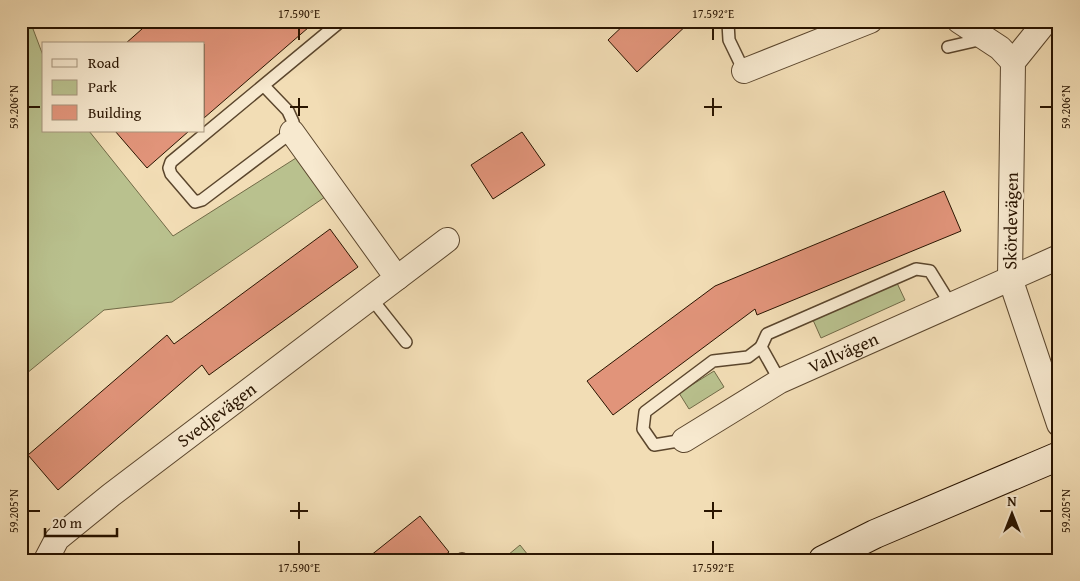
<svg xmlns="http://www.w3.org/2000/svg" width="1080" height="581" viewBox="0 0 1080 581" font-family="'Gentium Book Plus',serif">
<rect width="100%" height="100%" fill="#f2ddb5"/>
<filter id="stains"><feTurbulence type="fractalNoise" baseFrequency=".004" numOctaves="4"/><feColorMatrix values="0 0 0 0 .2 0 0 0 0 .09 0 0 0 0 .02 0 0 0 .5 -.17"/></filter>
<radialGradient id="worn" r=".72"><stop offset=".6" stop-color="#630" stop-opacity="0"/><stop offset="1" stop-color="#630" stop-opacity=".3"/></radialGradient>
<g fill="#b9c18e" stroke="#716a47">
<path d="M21 21H30L44 58V131H89L173 236 296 158 325 197 172 302 104 310 21 378Z"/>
<path d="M897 283 905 300 821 338 813 320Z"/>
<path d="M714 371 724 387 689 409 679 393Z"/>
<path d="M520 545 532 560H502Z"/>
</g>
<g fill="#e1947a" stroke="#291400">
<path d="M151 21H316L204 118V44H125Z"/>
<path d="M628 21H691L637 72 608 40Z"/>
<path d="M115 131H189L147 168Z"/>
<path d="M522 132 545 165 493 199 471 165Z"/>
<path d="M944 191 961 231 757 315 755 309 613 415 587 381 715 286Z"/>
<path d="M330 229 358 267 209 375 202 365 58 490 28 455 167 335 174 344Z"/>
<path d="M420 516 449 552 439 560H365Z"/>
</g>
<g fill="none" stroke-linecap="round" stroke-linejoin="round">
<g stroke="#5b462d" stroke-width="14">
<g id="lane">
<path d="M730 21 728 23 729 40 744 71"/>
<path d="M948 47 983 39"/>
<path d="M264 86 288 111 293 122 292 132 202 200 195 202 171 174 169 168 171 162 341 21"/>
<path d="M371 298 406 342"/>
<path d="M780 381 761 347 767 334 916 269 930 271 951 305"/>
<path d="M684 440 654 445 643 429 645 412 713 361 748 357 761 347"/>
<path d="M461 560 462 559"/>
</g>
</g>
<g stroke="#5b462d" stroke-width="26">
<g id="street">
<path d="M959 21 1000 48 1013 62"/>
<path d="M1046 21 1013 62 1010 278 1059 424"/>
<path d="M744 71 870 21"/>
<path d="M397 278 447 240"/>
<path id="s1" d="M684 440 780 381 1059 257"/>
<path id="s2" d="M46 560 57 539 111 495 397 278 292 132"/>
</g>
</g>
<g stroke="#291400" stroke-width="30">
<path id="secondary" d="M823 560 875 534 1059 456"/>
</g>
<use href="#lane" stroke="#f7e9cf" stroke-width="11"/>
<use href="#street" stroke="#f7e9cf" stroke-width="24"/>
<use href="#secondary" stroke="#f7e9cf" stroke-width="28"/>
</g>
<path fill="none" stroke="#291400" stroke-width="2" d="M299 28V40M713 28V40M299 98V116M713 98V116M28 107H40M290 107H308M704 107H722M1040 107H1052M299 502V519M713 502V519M28 511H40M290 511H308M704 511H722M1040 511H1052M299 541V554M713 541V554"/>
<g text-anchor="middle" stroke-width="5" stroke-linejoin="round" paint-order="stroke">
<g font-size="18" fill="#291400" stroke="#f7e9cf">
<text transform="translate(1011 221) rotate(-89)" y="6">Skördevägen</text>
<text dy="6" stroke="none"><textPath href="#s1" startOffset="182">Vallvägen</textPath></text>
<text dy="6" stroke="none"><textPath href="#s2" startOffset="226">Svedjevägen</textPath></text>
</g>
</g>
<rect width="1080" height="581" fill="none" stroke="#f2ddb5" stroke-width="55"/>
<rect x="42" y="42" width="162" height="90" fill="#f7e9cf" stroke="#a5947c"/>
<rect x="52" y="59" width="25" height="8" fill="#f7e9cf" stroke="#a5947c"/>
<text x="88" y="68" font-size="15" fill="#291400">Road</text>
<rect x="52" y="80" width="25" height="15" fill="#b9c18e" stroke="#a5947c"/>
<text x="88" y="92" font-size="15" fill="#291400">Park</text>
<rect x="52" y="105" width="25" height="15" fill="#e1947a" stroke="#a5947c"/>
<text x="88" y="118" font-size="15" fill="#291400">Building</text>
<g transform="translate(1012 514)" stroke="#f7e9cf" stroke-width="4" paint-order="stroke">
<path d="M0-4L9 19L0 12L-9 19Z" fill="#291400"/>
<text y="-8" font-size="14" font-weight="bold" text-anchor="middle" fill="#291400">N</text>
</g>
<path d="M45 528v8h72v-8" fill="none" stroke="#291400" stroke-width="2.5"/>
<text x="52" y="528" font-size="15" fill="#291400" stroke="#f7e9cf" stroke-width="4" paint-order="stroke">20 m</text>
<rect x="28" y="28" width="1024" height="526" fill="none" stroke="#291400" stroke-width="2"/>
<g font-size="12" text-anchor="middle" fill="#291400">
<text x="299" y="18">17.590°E</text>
<text x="713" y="18">17.592°E</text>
<text transform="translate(14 107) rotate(-90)" y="4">59.206°N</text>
<text transform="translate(1066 107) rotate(-90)" y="4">59.206°N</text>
<text transform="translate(14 511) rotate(-90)" y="4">59.205°N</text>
<text transform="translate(1066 511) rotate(-90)" y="4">59.205°N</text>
<text x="299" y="572">17.590°E</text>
<text x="713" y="572">17.592°E</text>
</g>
<rect width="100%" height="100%" filter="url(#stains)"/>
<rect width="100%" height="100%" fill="url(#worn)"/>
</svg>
